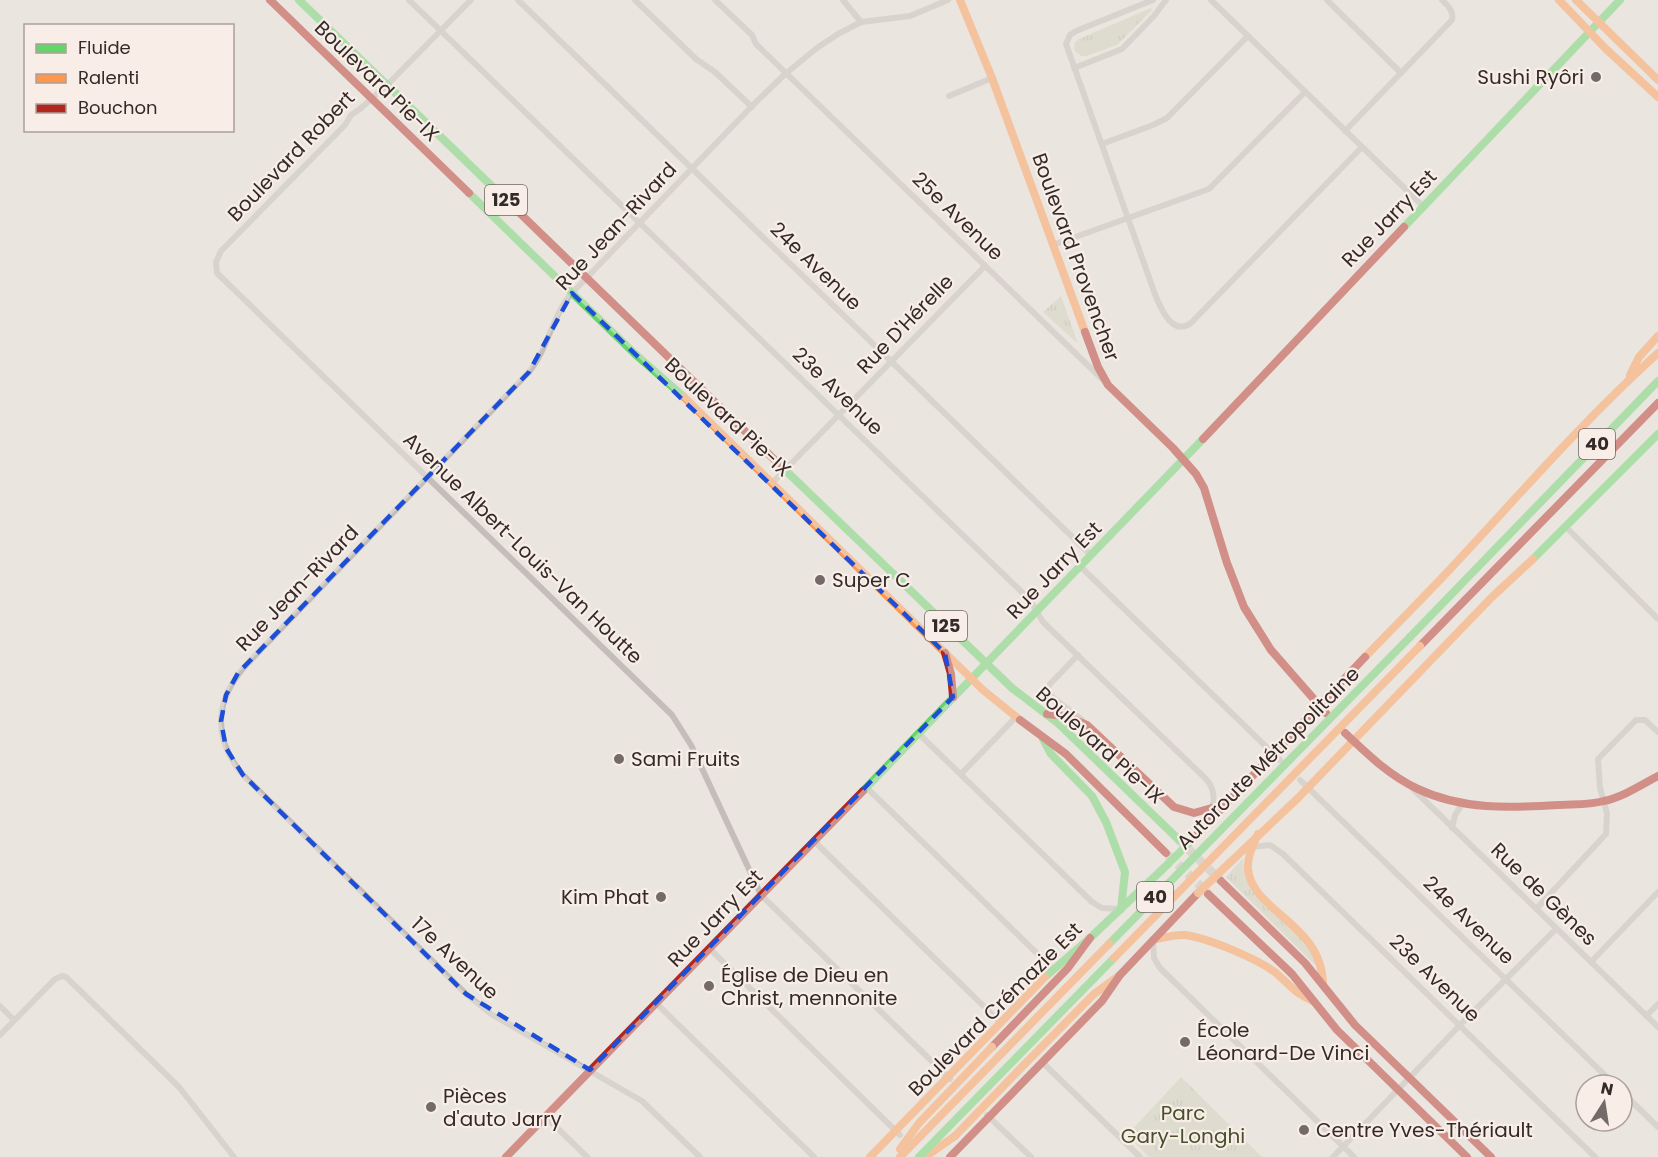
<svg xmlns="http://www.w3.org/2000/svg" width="1658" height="1157" viewBox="0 0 1658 1157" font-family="Poppins,sans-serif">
<defs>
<pattern id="grass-tufts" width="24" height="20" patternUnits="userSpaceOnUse" patternTransform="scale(1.5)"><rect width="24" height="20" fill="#cecfbb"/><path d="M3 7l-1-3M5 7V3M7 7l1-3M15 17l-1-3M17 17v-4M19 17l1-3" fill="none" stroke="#b2b2a1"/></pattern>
</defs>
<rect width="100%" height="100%" fill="#ebe5e0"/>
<g fill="url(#grass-tufts)">
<path d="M1151 8 1152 10 1117 45 1106 49 1086 56H1081L1074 50 1075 42 1079 39Z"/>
<path d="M1061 296 1077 341V343L1043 312Z"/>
<path d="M1243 858 1244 871 1310 950 1317 966H1316L1226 877Z"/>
<path d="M1181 1077 1262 1157H1149L1127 1135Z"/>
</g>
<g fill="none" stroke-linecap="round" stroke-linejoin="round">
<g stroke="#c6c0bb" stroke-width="9" stroke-dasharray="9 4.5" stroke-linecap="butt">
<path d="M1179 840 1221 881"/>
<path d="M1168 855 1208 893"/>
</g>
<g stroke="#c4bdb9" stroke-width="6">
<path d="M409 0 1030 600 1043 622 1206 779C1218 792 1213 806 1209 821"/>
<path d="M471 0 387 85 360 109 351 115 345 125 221 251 216 262 217 273 672 715 691 745 761 895 950 1079"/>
<path d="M518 0 1091 555"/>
<path d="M635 0 696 59 715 72 752 107"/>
<path d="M715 0 752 35 756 44 1102 379"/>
<path d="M843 0 861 22"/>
<path d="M1153 0 1076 31 1070 35 1066 44 1156 297C1162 311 1173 336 1191 323L1362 147"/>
<path d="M1211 0 1423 206"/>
<path d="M1327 0 1401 73"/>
<path d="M1074 68 1122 49 1154 16 1166 0"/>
<path d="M949 96 992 78"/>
<path d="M1345 131 1452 20C1454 11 1448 6 1442 0"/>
<path d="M1102 144 1153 125 1167 118 1248 36"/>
<path d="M1053 245 1209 189 1305 92"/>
<path d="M773 482 985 266"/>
<path d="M1566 527 1658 619"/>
<path d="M1081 567 1280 760"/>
<path d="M1078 655 1050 684 1047 690 1052 697 1082 720"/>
<path d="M918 733 1092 902 1102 908 1120 909"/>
<path d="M961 774 1016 717"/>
<path d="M1300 780 1615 1085"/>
<path d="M866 787 1053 969"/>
<path d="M1413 789 1658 1027"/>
<path d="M1452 828 1455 815 1463 803"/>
<path d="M814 841 1001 1023"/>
<path d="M1252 847 1270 845 1283 854 1595 1157"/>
<path d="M1536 909 1606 834 1607 813 1600 788 1598 759 1636 720H1645L1658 732"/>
<path d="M1153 940 1154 958 1160 968 1354 1157"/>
<path d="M709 948 900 1135"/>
<path d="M1591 962 1658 892"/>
<path d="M656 1003 814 1157"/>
<path d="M0 1006 14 1020"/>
<path d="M1646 1016 1658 1004"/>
<path d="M0 1035 55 979 62 976 66 977 179 1087 234 1157"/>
<path d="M1042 1062 1140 1157"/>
<path d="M1622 1092 1658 1127"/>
<path d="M987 1115 1031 1157"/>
<path d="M545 1116 587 1157"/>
<path d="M700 1157 642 1101 491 1014 466 994 243 775C211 737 215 698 248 663L529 372C548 349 552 315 572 293L753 105 784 75 817 48 838 34 861 22 910 16 948 0"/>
<path d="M1333 1157 1464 1021 1556 929"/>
</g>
<g stroke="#63d668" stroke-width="8">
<path d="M299 0 502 196"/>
<path d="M469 193 635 354 684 397"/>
<path d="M1404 227 1620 0"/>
<path d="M782 467 1012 688 1059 724 1179 840"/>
<path d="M1533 559 1658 434"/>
<path d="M1410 637 1658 381"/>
<path d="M1043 739 1051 754 1092 796 1106 822 1125 872 1121 909"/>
<path d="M863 791 1203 439"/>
<path d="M1045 977 1090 938 1168 864"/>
</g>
<g stroke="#ff974d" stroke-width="8">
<path d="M960 0 992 78 1085 332"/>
<path d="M1559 0 1606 49 1658 97"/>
<path d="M1576 0 1658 80"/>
<path d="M1630 375 1639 357 1658 336"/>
<path d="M684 397 983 690 1020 720"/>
<path d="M1365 657C1395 626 1425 596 1454 565 1521 493 1585 419 1658 353"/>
<path d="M1258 834C1253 845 1247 857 1248 869 1252 912 1323 924 1323 985"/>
<path d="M1221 871 1298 798 1492 597 1533 559"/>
<path d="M1153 940C1163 938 1175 934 1185 935 1208 938 1258 959 1276 973 1291 986 1293 992 1313 1001"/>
<path d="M1017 1072 1094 994 1120 975"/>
<path d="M870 1157 1045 977"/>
<path d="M925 1157 955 1136"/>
</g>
<g stroke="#b3261e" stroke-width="8">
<path d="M270 0 469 193"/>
<path d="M502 196 782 467"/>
<path d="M1085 332 1098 367 1108 385 1173 448 1196 474 1204 488 1227 563 1244 607 1271 650 1326 713"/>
<path d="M1203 439 1404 227"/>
<path d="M1420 646 1658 403"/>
<path d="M945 653 951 674 953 697"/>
<path d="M1047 714 1065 716 1087 725 1174 807 1194 813 1226 804"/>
<path d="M1020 720 1066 754 1166 853"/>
<path d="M1345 733C1367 754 1390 776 1418 789 1462 810 1510 808 1558 805 1573 804 1589 805 1604 801 1623 797 1641 785 1658 776"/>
<path d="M1190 842 1365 657"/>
<path d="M1221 881 1305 963 1355 1025 1491 1157"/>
<path d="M1208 894 1292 974 1337 1030 1467 1157"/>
<path d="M992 1047 1068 968 1090 938"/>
<path d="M506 1157 863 791"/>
<path d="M950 1157 1102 1001 1120 975 1198 893"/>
</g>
<g stroke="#63d668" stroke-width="8">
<path d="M1168 864 1190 842"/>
<path d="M1109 944 1410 637"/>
<path d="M919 1157 1114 958"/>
</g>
<g stroke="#ff974d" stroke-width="8">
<path d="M1198 893 1221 871"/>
<path d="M1114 958 1420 646"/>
<path d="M955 1136 1017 1072"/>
<path d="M900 1149 919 1123 992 1047"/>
<path d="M900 1157 1109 944"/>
</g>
</g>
<path d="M0 0H1658V1157H0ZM572 293 945 653 953 697 590 1070 466 994 243 775 226 748 221 721 226 695 238 673 529 372Z" fill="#ebe5e0" fill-opacity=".55" fill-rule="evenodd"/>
<path fill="none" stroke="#1d4ed8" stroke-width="4.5" stroke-dasharray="12 8" stroke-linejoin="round" d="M572 293 945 653 953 697 590 1070 466 994 243 775 226 748 221 721 226 695 238 673 529 372Z"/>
<g fill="#746b68" stroke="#f8eee7" stroke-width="2">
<circle cx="1596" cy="77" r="6"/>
<circle cx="820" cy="580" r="6"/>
<circle cx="619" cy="759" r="6"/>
<circle cx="661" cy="897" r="6"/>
<circle cx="709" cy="986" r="6"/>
<circle cx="1185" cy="1042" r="6"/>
<circle cx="431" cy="1107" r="6"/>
<circle cx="1304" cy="1130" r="6"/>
</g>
<g text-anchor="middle" stroke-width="4.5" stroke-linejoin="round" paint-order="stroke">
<g fill="#f8eee7" stroke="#6f6561" stroke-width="1.5">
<rect x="485" y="185" width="42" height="30" rx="4.5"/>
<rect x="1579" y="429" width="36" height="30" rx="4.5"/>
<rect x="925" y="611" width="42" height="30" rx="4.5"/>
<rect x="1137" y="882" width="36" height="30" rx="4.5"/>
</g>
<g font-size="18" font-weight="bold" fill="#342a28">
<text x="506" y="206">125</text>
<text x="1597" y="450">40</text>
<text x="946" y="632">125</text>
<text x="1155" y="903">40</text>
</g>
<g font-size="20" fill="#342a28" stroke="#f8eee7" text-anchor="start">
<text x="1584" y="84" text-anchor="end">Sushi Ryôri</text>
<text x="832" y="587">Super C</text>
<text x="631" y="766">Sami Fruits</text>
<text x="649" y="904" text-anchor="end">Kim Phat</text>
<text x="721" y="982">Église de Dieu en<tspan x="721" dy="23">Christ, mennonite</tspan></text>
<text x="1197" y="1037">École<tspan x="1197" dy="23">Léonard-De Vinci</tspan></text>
<text x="443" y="1103">Pièces<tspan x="443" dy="23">d'auto Jarry</tspan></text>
<text x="1316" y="1137">Centre Yves-Thériault</text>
</g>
<g font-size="20" fill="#342a28" stroke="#f8eee7">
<text transform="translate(377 81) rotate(44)" y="7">Boulevard Pie-IX</text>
<text transform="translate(291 156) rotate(-46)" y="7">Boulevard Robert</text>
<text transform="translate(958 216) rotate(44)" y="7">25e Avenue</text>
<text transform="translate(1389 218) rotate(-46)" y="7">Rue Jarry Est</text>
<text transform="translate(616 226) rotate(-47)" y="7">Rue Jean-Rivard</text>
<text transform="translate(1076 257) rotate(70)" y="7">Boulevard Provencher</text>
<text transform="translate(816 266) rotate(44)" y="7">24e Avenue</text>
<text transform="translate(905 324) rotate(-46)" y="7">Rue D'Hérelle</text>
<text transform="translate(838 391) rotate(44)" y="7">23e Avenue</text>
<text transform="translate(728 417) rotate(43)" y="7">Boulevard Pie-IX</text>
<text transform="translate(523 548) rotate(44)" y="7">Avenue Albert-Louis-Van Houtte</text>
<text transform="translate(1054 570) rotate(-46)" y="7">Rue Jarry Est</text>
<text transform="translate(297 588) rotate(-46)" y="7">Rue Jean-Rivard</text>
<text transform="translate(1100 745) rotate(42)" y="7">Boulevard Pie-IX</text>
<text transform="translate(1268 758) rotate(-45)" y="7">Autoroute Métropolitaine</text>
<text transform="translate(1544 894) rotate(44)" y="7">Rue de Gènes</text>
<text transform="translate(715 918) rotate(-46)" y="7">Rue Jarry Est</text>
<text transform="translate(1469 920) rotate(44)" y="7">24e Avenue</text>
<text transform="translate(455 958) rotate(43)" y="7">17e Avenue</text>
<text transform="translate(1435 978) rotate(44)" y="7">23e Avenue</text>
<text transform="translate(995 1009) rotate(-45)" y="7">Boulevard Crémazie Est</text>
</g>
<g font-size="20" fill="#47502d" stroke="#f8eee7">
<text x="1183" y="1120">Parc<tspan x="1183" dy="23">Gary-Longhi</tspan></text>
</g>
</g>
<rect x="24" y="24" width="210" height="108" fill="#f8eee7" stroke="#aaa09b" stroke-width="1.5"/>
<rect x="36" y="44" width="30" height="9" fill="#63d668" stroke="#aaa09b" stroke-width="1.5"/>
<text x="78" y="54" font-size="18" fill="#342a28">Fluide</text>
<rect x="36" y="74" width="30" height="9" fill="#ff974d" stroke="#aaa09b" stroke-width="1.5"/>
<text x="78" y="84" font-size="18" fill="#342a28">Ralenti</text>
<rect x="36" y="104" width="30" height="9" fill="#b3261e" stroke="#aaa09b" stroke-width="1.5"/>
<text x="78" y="114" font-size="18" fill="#342a28">Bouchon</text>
<g transform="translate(1604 1103) rotate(12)"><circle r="28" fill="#f8eee7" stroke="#aaa09b" stroke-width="1.5"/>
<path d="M0-4.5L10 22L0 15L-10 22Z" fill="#746b68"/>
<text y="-9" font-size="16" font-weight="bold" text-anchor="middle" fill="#342a28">N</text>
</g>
</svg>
